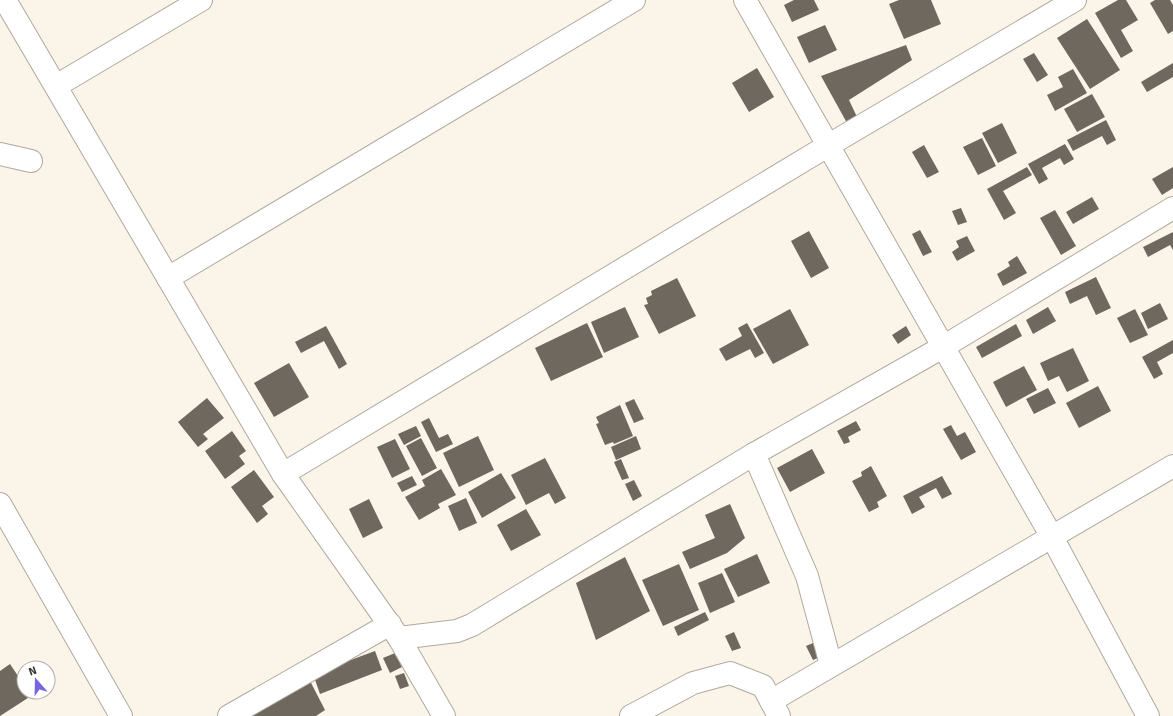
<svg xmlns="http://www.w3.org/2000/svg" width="1173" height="716" viewBox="0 0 1173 716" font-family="Signika,sans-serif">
<rect width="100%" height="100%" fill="#fbf4e9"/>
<g fill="#6e685e">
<path d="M794 0H814L819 10 792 22 784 5Z"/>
<path d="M899 0H931L941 24 904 39 889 4Z"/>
<path d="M1118 0H1126L1138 20 1121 30 1133 51 1121 58 1095 13Z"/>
<path d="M1155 0H1170L1173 5V31L1168 34 1150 3Z"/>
<path d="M1087 19 1120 70 1090 89 1057 38Z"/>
<path d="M825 25 837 50 809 63 797 37Z"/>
<path d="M906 45 912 60 849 100 857 117 847 123 821 76Z"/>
<path d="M1034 53 1048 75 1037 82 1023 59Z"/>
<path d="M1173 63V77L1147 92 1141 82Z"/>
<path d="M757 68 774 97 749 112 732 83Z"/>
<path d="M1073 69 1087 93 1055 111 1047 95 1063 87 1058 77Z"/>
<path d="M1092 94 1105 117 1077 132 1064 109Z"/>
<path d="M1106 120 1116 140 1107 145 1102 136 1073 151 1067 140Z"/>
<path d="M1002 123 1017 153 998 163 982 133Z"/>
<path d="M982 138 996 166 978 175 963 147Z"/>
<path d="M1065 144 1074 159 1064 165 1060 158 1042 168 1048 179 1039 184 1028 164Z"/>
<path d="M924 145 939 172 927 178 912 152Z"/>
<path d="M1027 167 1032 175 1003 191 1016 213 1004 220 987 189Z"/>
<path d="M1173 167V188L1162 195 1152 179Z"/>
<path d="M1092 197 1099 209 1073 224 1066 212Z"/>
<path d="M961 208 967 222 958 225 952 211Z"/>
<path d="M1055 210 1076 246 1061 255 1040 218Z"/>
<path d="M920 230 932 252 923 256 912 234Z"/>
<path d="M809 231 829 268 811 278 791 241Z"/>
<path d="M1173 232V250L1170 245 1148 257 1143 247Z"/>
<path d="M967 236 975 251 957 261 952 252 959 247 956 241Z"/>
<path d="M1017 256 1027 273 1003 286 997 274 1010 266 1008 262Z"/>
<path d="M1096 277 1111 308 1096 315 1087 296 1070 304 1065 292Z"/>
<path d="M677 278 696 316 659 334 644 305 648 304 646 298 652 295 651 291Z"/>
<path d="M1160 303 1168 319 1148 329 1141 313Z"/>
<path d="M625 307 639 337 604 353 591 322Z"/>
<path d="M1048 307 1056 321 1033 334 1026 320Z"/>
<path d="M790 309 809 345 773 364 753 329Z"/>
<path d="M1135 309 1148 335 1130 343 1117 318Z"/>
<path d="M587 323 603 357 551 381 535 348Z"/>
<path d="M747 323 764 353 755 358 750 349 726 361 719 349 742 336 738 328Z"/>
<path d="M1016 324 1022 336 982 358 976 347Z"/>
<path d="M326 326 347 364 339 369 324 341 301 353 295 342Z"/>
<path d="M906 326 911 335 898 344 892 335Z"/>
<path d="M1173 340V353L1157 362 1163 374 1154 379 1142 357Z"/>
<path d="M1073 348 1089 381 1067 392 1059 376 1048 381 1040 363Z"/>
<path d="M289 363 309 397 274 417 254 383Z"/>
<path d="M1024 366 1037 390 1006 407 993 382Z"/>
<path d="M1098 386 1111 411 1079 428 1066 403Z"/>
<path d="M1048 388 1056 403 1034 414 1026 399Z"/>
<path d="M207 398 224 418 203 434 208 439 198 447 178 422Z"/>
<path d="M634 399 644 419 634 423 625 403Z"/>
<path d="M620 405 633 436 614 444 613 442 605 445 596 424 599 423 596 417Z"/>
<path d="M429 418 439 438 448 434 453 444 436 452 421 422Z"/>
<path d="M856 421 861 430 848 437 850 442 844 444 837 431Z"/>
<path d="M951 425 957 436 965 432 976 452 961 460 943 429Z"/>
<path d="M416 426 421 436 404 445 398 434Z"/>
<path d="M232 431 246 451 239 456 245 464 225 479 205 451Z"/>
<path d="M478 436 494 470 459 487 443 453Z"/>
<path d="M636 436 641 449 616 460 611 447Z"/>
<path d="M421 438 437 468 422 476 406 446Z"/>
<path d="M395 439 410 469 392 478 377 447Z"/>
<path d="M812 449 825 473 790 492 777 468Z"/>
<path d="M545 458 566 498 555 504 549 493 526 505 511 475Z"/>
<path d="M621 459 629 478 622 480 614 462Z"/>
<path d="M871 466 887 496 877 502 879 507 869 512 852 481 862 476 861 472Z"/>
<path d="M441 469 456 495 438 504 440 508 419 520 405 497 425 486 422 480Z"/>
<path d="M254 470 274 497 262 506 268 514 257 523 231 487Z"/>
<path d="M501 473 516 498 482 518 468 492Z"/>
<path d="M412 476 417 485 402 492 397 483Z"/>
<path d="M942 476 952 494 942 499 936 488 919 497 925 507 912 514 903 496Z"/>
<path d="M634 480 642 496 633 501 625 484Z"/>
<path d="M466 498 477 523 459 531 448 506Z"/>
<path d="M369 499 383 528 363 538 349 509Z"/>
<path d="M730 504 745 538 727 553 690 569 682 552 715 538 705 515Z"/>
<path d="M526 509 541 535 511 551 497 525Z"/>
<path d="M757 554 770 583 738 597 724 569Z"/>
<path d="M625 557 650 611 596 640 576 583Z"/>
<path d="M679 564 699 610 663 626 642 580Z"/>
<path d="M722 573 735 602 710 613 698 583Z"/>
<path d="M705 612 709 620 678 636 674 627Z"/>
<path d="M734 632 741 648 732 651 725 636Z"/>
<path d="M813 643 820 657 813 660 806 646Z"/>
<path d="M375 651 382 670 320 694 313 674Z"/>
<path d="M395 653 402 667 390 673 383 658Z"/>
<path d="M10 664 24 685V692H29L31 696 0 716V671Z"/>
<path d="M404 673 409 686 400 689 395 676Z"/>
<path d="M308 677 325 710 316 716H251Z"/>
</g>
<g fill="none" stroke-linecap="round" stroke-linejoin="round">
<g stroke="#b0a99e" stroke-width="24">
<g id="minor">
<path d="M5 0 283 474 399 638 444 716"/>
<path d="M745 0 1052 537 1148 716"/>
<path d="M56 86 201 0"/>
<path d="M0 154 31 161"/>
<path d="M168 278 634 0"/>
<path d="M754 454 807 576 831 665"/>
<path d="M283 474 829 145 1075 0"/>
<path d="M0 504 121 716"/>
<path d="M399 638 457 631 472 625 754 454 943 347 1173 208"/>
<path d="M771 701 1173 466"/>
<path d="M229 716 390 624"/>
<path d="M631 716 693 683 730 673 763 686 779 716"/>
</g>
</g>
<use href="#minor" stroke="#fff" stroke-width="22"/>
</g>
<g transform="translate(36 680) rotate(340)"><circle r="19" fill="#ffffff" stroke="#afaeac"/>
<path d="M0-3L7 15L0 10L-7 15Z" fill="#7964df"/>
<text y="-6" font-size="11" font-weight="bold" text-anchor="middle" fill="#373430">N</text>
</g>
</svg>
